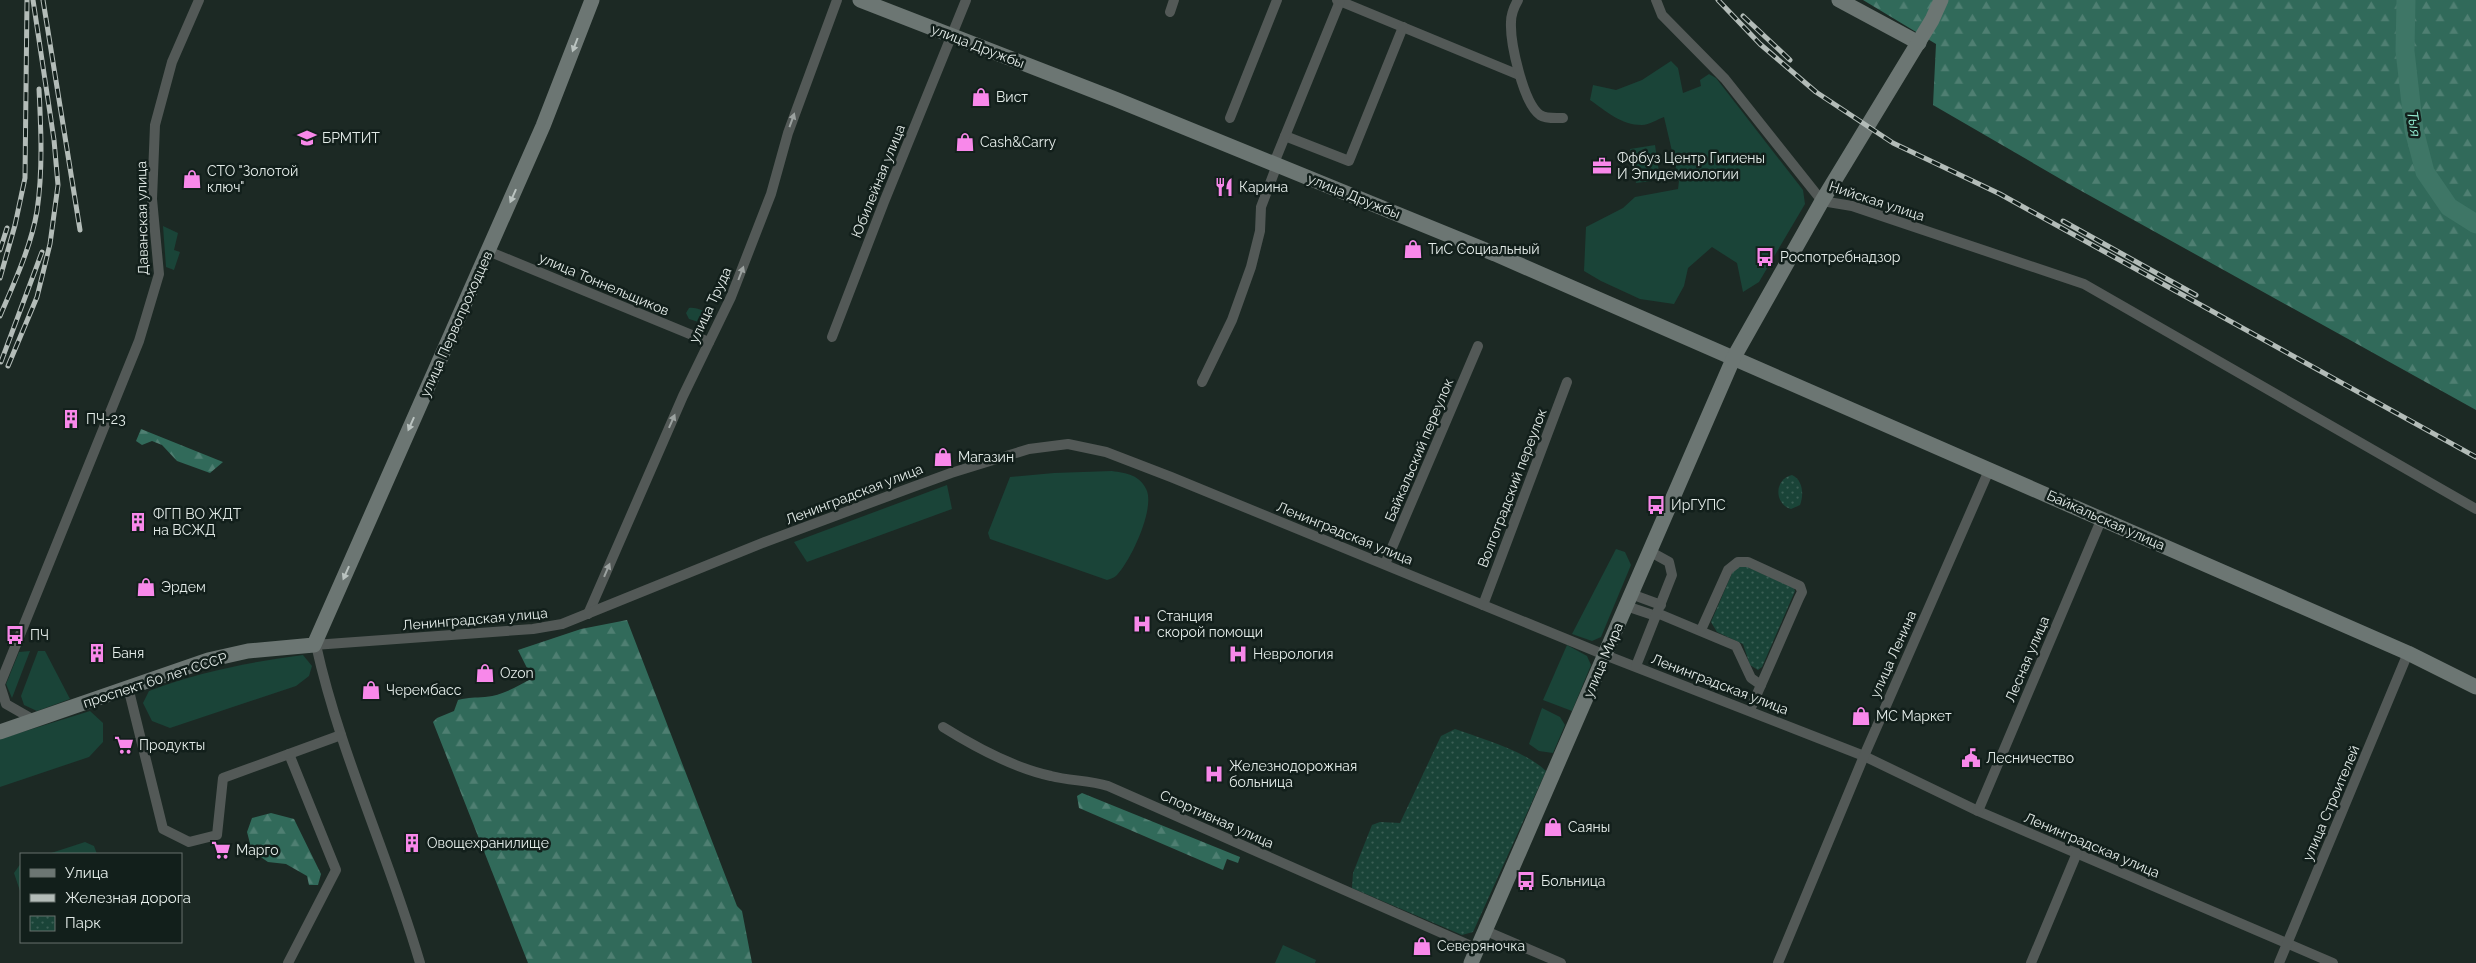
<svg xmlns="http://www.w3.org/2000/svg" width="2476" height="963" viewBox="0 0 2476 963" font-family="Raleway,sans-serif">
<defs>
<pattern id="forest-firs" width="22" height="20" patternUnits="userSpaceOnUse" patternTransform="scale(1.25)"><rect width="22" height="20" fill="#316a5a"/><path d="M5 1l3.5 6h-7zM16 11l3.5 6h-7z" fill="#4f7f72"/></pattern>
<pattern id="park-dots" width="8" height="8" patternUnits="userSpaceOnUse" patternTransform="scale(1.25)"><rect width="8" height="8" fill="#1a4438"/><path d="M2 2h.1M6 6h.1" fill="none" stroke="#3b5f55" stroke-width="1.8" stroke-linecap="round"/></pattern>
</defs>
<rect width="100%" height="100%" fill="#1c2924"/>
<g fill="#1a4438">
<path d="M1671 61 1678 68 1683 93 1701 86 1700 80 1709 74 1716 78 1803 190 1805 204 1759 282 1743 292 1737 263 1712 247 1688 268 1684 286 1674 304 1640 299 1601 281 1584 271 1586 227 1623 208 1635 197 1678 189 1679 181 1664 117C1658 119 1649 125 1642 125 1621 125 1606 111 1590 100L1593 85 1616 90 1642 80Z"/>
<path d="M1655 145 1659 172 1652 181 1636 183 1630 149Z"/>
<path d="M163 226 178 233 174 250 180 252 174 270 166 267Z"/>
<path d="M689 308C697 307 707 312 712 317L708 325 689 319 686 313Z"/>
<path d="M1112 471C1126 473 1141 475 1147 491 1154 511 1131 560 1117 575 1114 578 1110 579 1107 580L990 539 988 533 1010 477 1054 473Z"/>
<path d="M947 485 952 509 807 562 794 542Z"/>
<path d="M1616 549 1625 552 1631 565 1601 637 1592 641 1572 634Z"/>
<path d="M1567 645 1587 656 1591 665 1572 711 1543 700Z"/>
<path d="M30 651 12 698 6 684 19 652Z"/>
<path d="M38 651H45L70 699 37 711 24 705 21 696Z"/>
<path d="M303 655 312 666 309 676 296 686 170 728 152 721 143 703 149 691C199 672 250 662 303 655Z"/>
<path d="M1542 708 1560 717 1565 725 1553 753 1539 751 1529 744Z"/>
<path d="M90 711 103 723V742L89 757 0 787V739Z"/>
<path d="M85 842 94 846 97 854H48Z"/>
<path d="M21 863V894L14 873Z"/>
<path d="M1283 945 1316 960 1315 963H1275Z"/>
</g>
<g fill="url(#forest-firs)">
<path d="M1863 0H2476V410L2076 188 1933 105 1936 44Z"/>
<path d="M141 429 223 462 210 473 177 461 162 445 152 441 142 445 136 441Z"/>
<path d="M627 620 737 906 742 911 752 963H528L433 722 437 718 454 711 458 700C470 697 474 698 485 697 501 696 519 686 532 678L518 650 581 629Z"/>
<path d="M1082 793 1240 857 1238 863 1227 859 1223 870 1079 808 1077 796Z"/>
<path d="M271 813 294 819 321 874 318 885H309L307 876 286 864 268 862 252 851 247 832 252 818Z"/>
</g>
<g fill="url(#park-dots)">
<path d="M1792 475C1803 480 1804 495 1800 505L1791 509C1774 504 1774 479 1792 475Z"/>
<path d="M1741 566H1745L1794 588 1795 591 1762 667 1758 670 1750 665 1743 644 1717 632 1711 622 1733 571Z"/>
<path d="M1455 729C1483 739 1525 751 1546 771L1473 932 1462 935 1352 888 1353 873 1372 825 1380 822 1400 823 1441 736Z"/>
</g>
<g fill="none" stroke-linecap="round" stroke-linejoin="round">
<path stroke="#3e7666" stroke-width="19" d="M2406 0 2405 51 2414 130 2425 172 2449 207 2476 224"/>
<g stroke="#535957" stroke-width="10">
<path d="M1337 0 1519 75"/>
<path d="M1518 0C1514 7 1511 14 1511 22 1510 42 1523 103 1540 115 1546 119 1556 118 1563 118"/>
<path d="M1656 0 1662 15 1725 79 1822 201 1852 206 2084 284 2476 509"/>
<path d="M1170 12 1174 0"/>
<path d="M1230 118 1277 0"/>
<path d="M1285 136 1349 161 1403 27"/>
<path d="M1274 163 1340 1"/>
<path d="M488 251 709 342"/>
<path d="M832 337 884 202 966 0"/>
<path d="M1202 382 1232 320 1251 267 1260 231 1261 207 1277 165"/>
<path d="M1385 564 1478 346"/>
<path d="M1631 594 1661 605"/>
<path d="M1483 605 1567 382"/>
<path d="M1626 606 1656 616"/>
<path d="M1657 613 1736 646 1751 678 1761 685"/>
<path d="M588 614 683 396 731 297 771 194 788 133 837 0"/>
<path d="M1701 630 1728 570 1738 562H1748L1800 586 1802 592 1799 598 1750 710"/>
<path d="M314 645 533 629 562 624 765 542 910 488 951 473 1029 449 1068 444 1106 452 1171 477 1605 655 1864 756 1978 811 2333 963"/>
<path d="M316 645C340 754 389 856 420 963"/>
<path d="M1636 666 1672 575 1669 562 1649 551"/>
<path d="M0 684 139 341 159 274 152 199 155 125 172 62 199 0"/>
<path d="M0 685 6 704 34 720"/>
<path d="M128 687 163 829 189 842 217 835 223 778 289 754 336 870 288 963"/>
<path d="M943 727C975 747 1014 768 1051 776 1070 781 1089 780 1108 786L1478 949"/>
<path d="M289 754 341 735"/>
<path d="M1978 811 2102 518"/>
<path d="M1486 931 1561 963"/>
<path d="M1778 963 1864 756 1990 468"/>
<path d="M2031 963 2077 853"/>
<path d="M2279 963 2408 653"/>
</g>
<g stroke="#6c7673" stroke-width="15">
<path d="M860 0 1115 99 1495 254 2408 653 2476 687"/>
<path d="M1839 0 1919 43"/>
<path d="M0 732 208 660 248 651 314 645 543 126 592 0"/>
<path d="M1471 963 1734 357 1822 201 1932 20 1941 0"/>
</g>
<g stroke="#b3bcb8" stroke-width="5">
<g id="rail">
<path d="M43 0 80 230"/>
<path d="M1718 0 1760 44 1816 92 1893 143 2000 194 2476 457"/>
<path d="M1743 16 1790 60"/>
<path d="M2063 221 2196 295"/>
<path d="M0 250 7 228"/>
<path d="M0 278 15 225 25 178 27 0"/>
<path d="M0 316C14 283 31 247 37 211 43 170 41 129 39 89"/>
<path d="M1 362 42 252"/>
<path d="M8 366 37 297 50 244 58 185 54 140 33 0"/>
</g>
</g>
<use href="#rail" stroke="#121f1b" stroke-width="3" stroke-dasharray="9" stroke-linecap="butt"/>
</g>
<defs><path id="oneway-solid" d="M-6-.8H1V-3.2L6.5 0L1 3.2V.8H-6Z" transform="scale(1.25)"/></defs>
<g fill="#bac3c0">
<use href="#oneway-solid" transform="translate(575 45) rotate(111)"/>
<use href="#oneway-solid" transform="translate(513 196) rotate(114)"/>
<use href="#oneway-solid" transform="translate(411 424) rotate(114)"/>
<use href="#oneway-solid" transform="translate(346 573) rotate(114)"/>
</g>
<g fill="#9ca2a0">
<use href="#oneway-solid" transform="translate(792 120) rotate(-70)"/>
<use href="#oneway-solid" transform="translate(741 273) rotate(-69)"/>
<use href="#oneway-solid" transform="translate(672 421) rotate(-66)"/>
<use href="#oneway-solid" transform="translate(607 570) rotate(-67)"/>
</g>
<defs>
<g id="shop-bare" transform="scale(1.5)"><path d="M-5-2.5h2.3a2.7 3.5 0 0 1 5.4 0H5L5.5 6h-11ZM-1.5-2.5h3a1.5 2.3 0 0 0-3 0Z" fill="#f888ea" stroke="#121f1b" stroke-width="2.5" paint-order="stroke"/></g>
<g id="university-bare" transform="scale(1.5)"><path d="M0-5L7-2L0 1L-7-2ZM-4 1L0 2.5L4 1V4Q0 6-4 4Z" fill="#f888ea" stroke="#121f1b" stroke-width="2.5" paint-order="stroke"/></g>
<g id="office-bare" transform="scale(1.5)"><path d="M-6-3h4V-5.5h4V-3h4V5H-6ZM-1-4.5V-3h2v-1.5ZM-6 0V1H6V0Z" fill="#f888ea" stroke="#121f1b" stroke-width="2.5" paint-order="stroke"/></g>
<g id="restaurant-bare" transform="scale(1.5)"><path d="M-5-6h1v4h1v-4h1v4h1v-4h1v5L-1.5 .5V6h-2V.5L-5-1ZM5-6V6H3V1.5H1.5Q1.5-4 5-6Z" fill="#f888ea" stroke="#121f1b" stroke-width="2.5" paint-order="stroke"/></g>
<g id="bus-bare" transform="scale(1.5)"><path d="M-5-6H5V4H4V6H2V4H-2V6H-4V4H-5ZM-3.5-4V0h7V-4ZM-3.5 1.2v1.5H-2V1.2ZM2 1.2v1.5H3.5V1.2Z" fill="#f888ea" stroke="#121f1b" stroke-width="2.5" paint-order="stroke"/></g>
<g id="building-bare" transform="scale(1.5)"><path d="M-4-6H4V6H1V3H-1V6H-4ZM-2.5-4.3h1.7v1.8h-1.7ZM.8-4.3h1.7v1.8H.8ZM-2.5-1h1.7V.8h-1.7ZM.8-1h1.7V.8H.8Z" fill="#f888ea" stroke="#121f1b" stroke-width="2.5" paint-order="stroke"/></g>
<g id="hospital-bare" transform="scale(1.5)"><path d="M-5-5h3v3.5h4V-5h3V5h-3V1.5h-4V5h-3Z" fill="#f888ea" stroke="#121f1b" stroke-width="2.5" paint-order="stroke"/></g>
<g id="supermarket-bare" transform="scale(1.5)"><path d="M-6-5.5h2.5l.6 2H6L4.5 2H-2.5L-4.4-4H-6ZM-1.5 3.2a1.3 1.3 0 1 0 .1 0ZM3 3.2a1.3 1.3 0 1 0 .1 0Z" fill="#f888ea" stroke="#121f1b" stroke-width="2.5" paint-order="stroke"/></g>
<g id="civic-bare" transform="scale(1.5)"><path d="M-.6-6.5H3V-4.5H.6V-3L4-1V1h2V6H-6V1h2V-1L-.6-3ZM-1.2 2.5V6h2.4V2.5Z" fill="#f888ea" stroke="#121f1b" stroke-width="2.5" paint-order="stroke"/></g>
</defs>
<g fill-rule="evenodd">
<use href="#shop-bare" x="981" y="97"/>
<use href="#university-bare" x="307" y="138"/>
<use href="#shop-bare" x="965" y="142"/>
<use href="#office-bare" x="1602" y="166"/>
<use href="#shop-bare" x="192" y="179"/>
<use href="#restaurant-bare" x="1224" y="187"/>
<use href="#shop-bare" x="1413" y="249"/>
<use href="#bus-bare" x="1765" y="257"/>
<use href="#building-bare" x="71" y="419"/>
<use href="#shop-bare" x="943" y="457"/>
<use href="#bus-bare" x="1656" y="505"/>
<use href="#building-bare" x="138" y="522"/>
<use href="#shop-bare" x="146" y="587"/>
<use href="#hospital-bare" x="1142" y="624"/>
<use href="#bus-bare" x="15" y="635"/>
<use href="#building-bare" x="97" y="653"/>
<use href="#hospital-bare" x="1238" y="654"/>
<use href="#shop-bare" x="485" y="673"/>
<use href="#shop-bare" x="371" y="690"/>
<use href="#shop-bare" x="1861" y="716"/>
<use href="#supermarket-bare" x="124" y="745"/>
<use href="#civic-bare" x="1971" y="758"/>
<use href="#hospital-bare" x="1214" y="774"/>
<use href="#shop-bare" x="1553" y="827"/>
<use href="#building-bare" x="412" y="843"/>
<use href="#supermarket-bare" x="221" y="850"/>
<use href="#bus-bare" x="1526" y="881"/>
<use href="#shop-bare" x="1422" y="946"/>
</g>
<g text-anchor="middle" stroke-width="5" stroke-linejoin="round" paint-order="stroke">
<g font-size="14" fill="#e4ece9" stroke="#121f1b">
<text transform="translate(978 46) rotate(21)" y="5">улица Дружбы</text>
<text transform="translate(878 181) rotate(-68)" y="5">Юбилейная улица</text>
<text transform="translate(1354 196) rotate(22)" y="5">улица Дружбы</text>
<text transform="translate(1877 201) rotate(18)" y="5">Нийская улица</text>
<text transform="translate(142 218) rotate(-91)" y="5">Даванская улица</text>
<text transform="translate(604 284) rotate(23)" y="5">улица Тоннельщиков</text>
<text transform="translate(710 305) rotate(-65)" y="5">улица Труда</text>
<text transform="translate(456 324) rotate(-66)" y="5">улица Первопроходцев</text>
<text transform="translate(1419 450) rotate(-67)" y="5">Байкальский переулок</text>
<text transform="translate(1512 488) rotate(-69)" y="5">Волгоградский переулок</text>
<text transform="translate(854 494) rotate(-21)" y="5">Ленинградская улица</text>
<text transform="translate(2106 520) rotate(24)" y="5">Байкальская улица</text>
<text transform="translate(1345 533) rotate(22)" y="5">Ленинградская улица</text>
<text transform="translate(475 619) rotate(-5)" y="5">Ленинградская улица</text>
<text transform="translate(1893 654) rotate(-66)" y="5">улица Ленина</text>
<text transform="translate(2027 659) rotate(-67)" y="5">Лесная улица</text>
<text transform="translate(1603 660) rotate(-67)" y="5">улица Мира</text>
<text transform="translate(155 680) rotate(-18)" y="5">проспект 60 лет СССР</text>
<text transform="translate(1720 684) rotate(21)" y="5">Ленинградская улица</text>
<text transform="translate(2331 803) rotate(-67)" y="5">улица Строителей</text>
<text transform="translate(1217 819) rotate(24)" y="5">Спортивная улица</text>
<text transform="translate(2092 845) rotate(23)" y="5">Ленинградская улица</text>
</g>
<g font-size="14" fill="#e4ece9" stroke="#121f1b" text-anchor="start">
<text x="996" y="102">Вист</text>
<text x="322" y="143">БРМТИТ</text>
<text x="980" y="147">Cash&amp;Carry</text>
<text x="1617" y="163">Ффбуз Центр Гигиены<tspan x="1617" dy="16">И Эпидемиологии</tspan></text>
<text x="207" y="176">СТО "Золотой<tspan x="207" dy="16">ключ"</tspan></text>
<text x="1239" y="192">Карина</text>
<text x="1428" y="254">ТиС Социальный</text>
<text x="1780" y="262">Роспотребнадзор</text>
<text x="86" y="424">ПЧ-23</text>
<text x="958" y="462">Магазин</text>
<text x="1671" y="510">ИрГУПС</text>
<text x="153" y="519">ФГП ВО ЖДТ<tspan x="153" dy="16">на ВСЖД</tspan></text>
<text x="161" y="592">Эрдем</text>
<text x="1157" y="621">Станция<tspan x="1157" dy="16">скорой помощи</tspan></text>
<text x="30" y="640">ПЧ</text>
<text x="112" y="658">Баня</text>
<text x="1253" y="659">Неврология</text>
<text x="500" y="678">Ozon</text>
<text x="386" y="695">Черембасс</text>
<text x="1876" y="721">МС Маркет</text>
<text x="139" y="750">Продукты</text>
<text x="1986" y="763">Лесничество</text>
<text x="1229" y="771">Железнодорожная<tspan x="1229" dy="16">больница</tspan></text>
<text x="1568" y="832">Саяны</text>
<text x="427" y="848">Овощехранилище</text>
<text x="236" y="855">Марго</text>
<text x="1541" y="886">Больница</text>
<text x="1437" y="951">Северяночка</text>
</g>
<g font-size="15" font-style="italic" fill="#93edd2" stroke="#121f1b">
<text transform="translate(2414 124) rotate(81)" y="5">Тыя</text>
</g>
</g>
<rect x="20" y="853" width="162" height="90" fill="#121f1b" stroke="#66716d"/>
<rect x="30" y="869" width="25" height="8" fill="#6c7673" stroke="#66716d"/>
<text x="65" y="878" font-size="15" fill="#e4ece9">Улица</text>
<rect x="30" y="894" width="25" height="8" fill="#b3bcb8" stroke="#66716d"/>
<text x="65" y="903" font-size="15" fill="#e4ece9">Железная дорога</text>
<rect x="30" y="916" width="25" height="15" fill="url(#park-dots)" stroke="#66716d"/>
<text x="65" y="928" font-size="15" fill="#e4ece9">Парк</text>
</svg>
